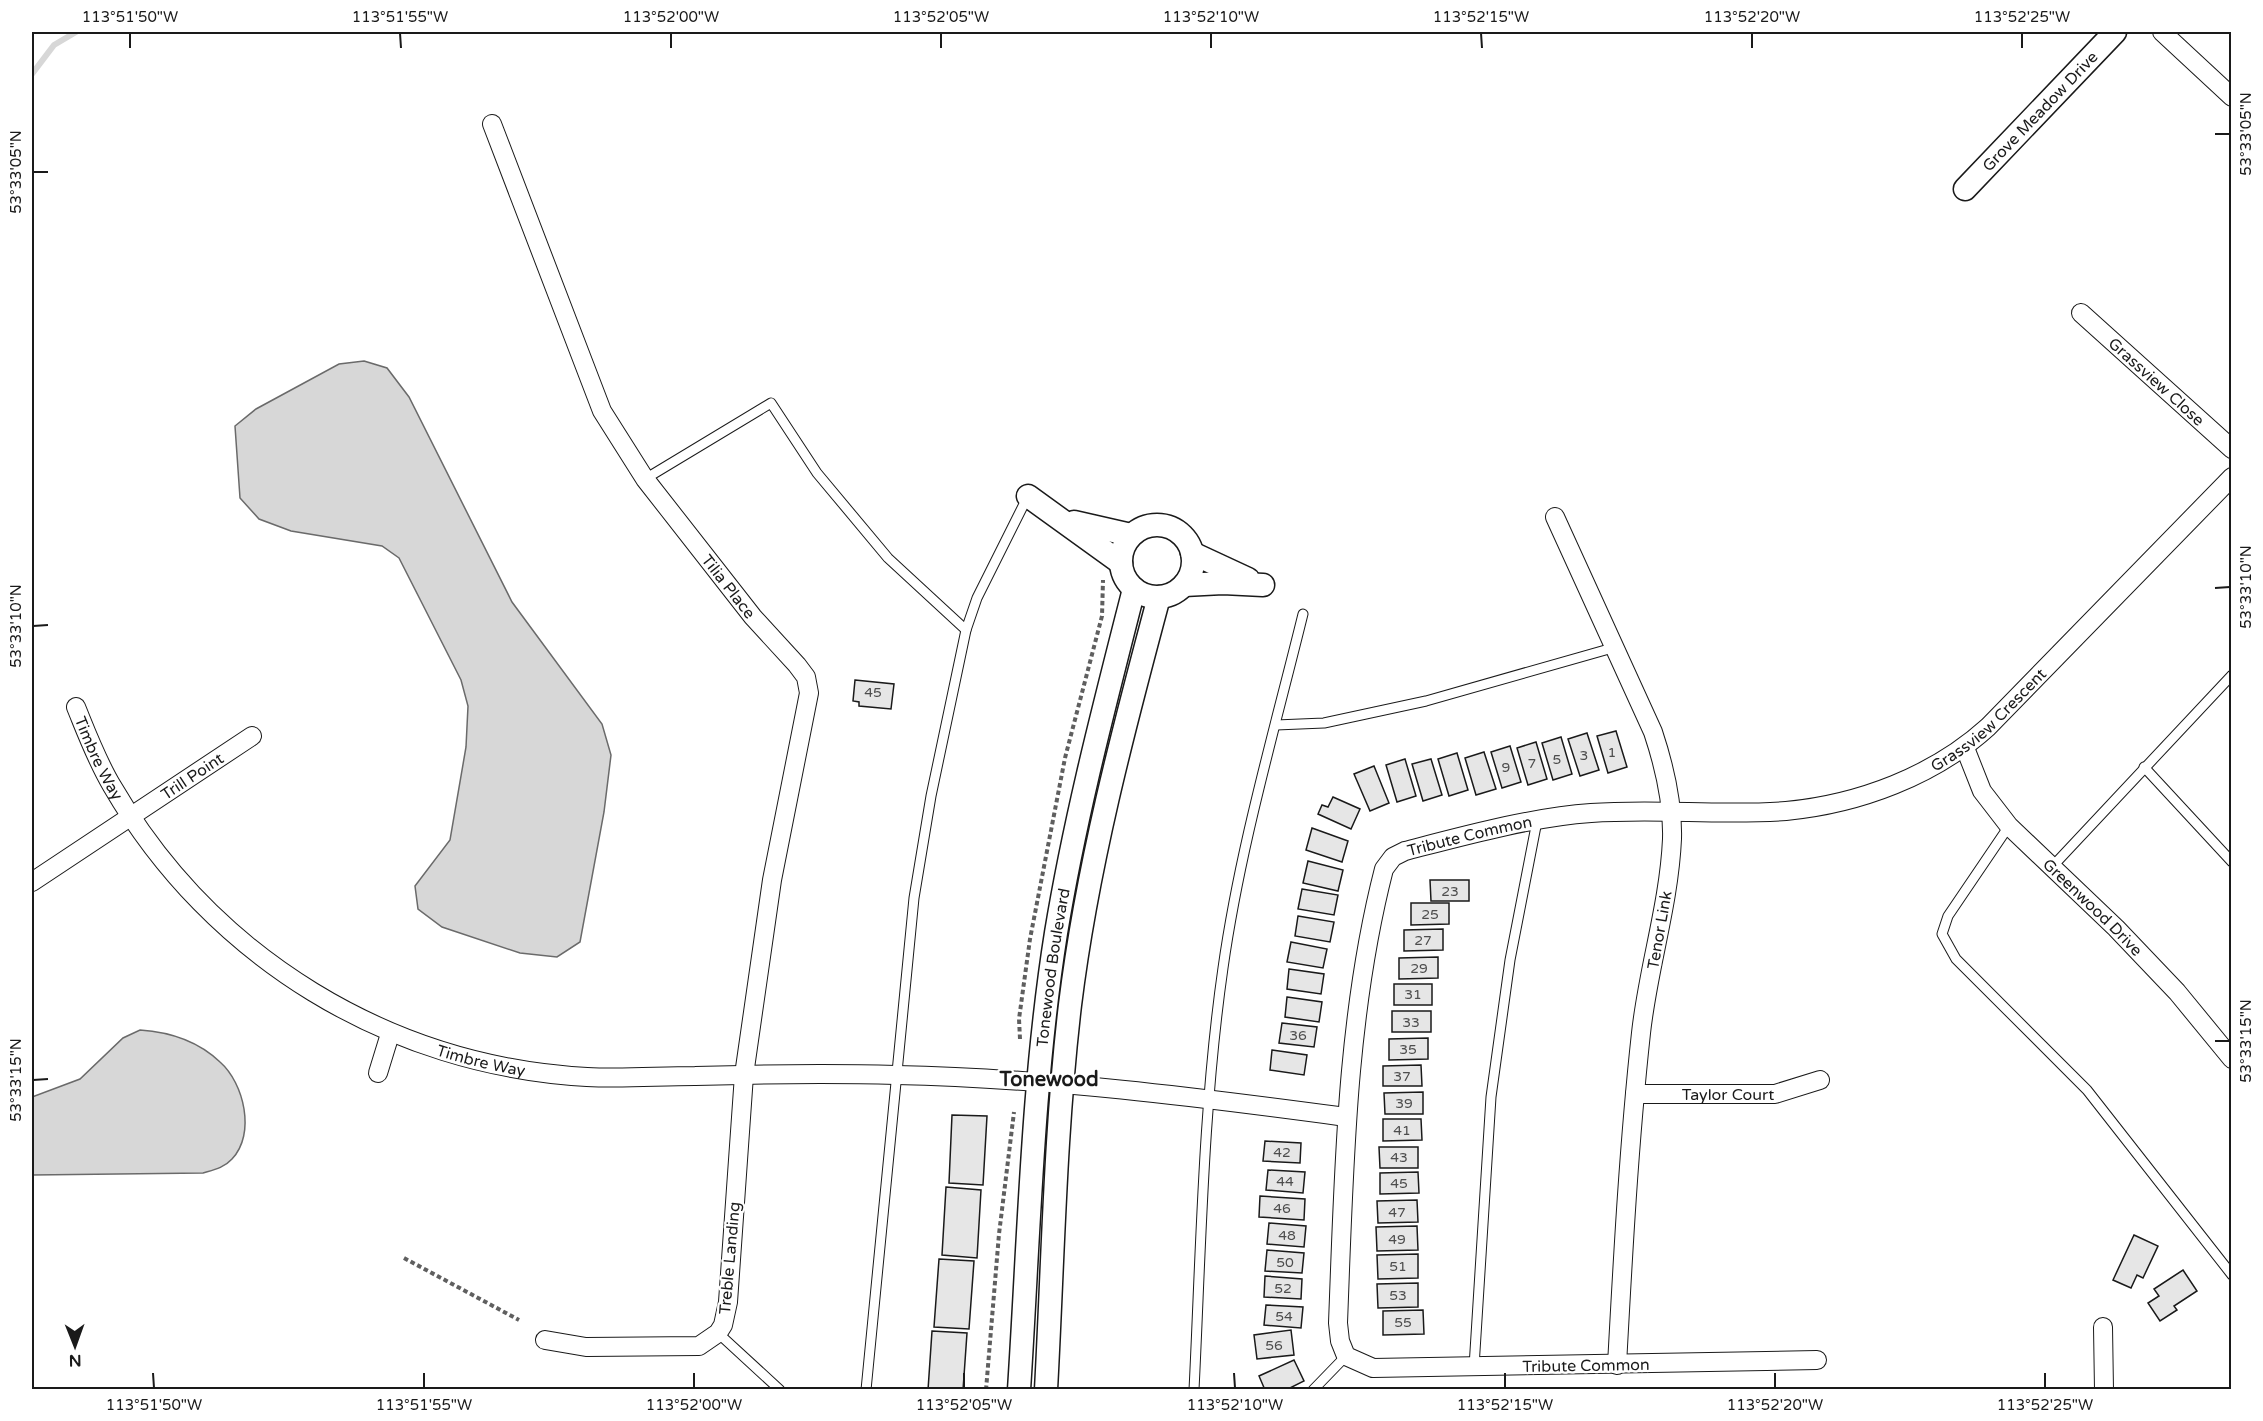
<svg xmlns="http://www.w3.org/2000/svg" width="2263" height="1421" viewBox="0 0 2263 1421" font-family="'Varela Round',sans-serif">
<rect width="100%" height="100%" fill="#fff"/>
<g fill="#d7d7d7" stroke="#6a6a6a" stroke-width="1.5">
<path d="M364 361 387 368 409 397 512 602 602 724 611 755 604 812 580 942 557 957 520 953 442 927 418 909 415 886 450 840 466 747 468 706 461 680 399 558 382 546 291 531 259 519 240 498 235 426 256 409 339 364Z"/>
<path d="M140 1030C170 1032 198 1041 220 1062 244 1083 256 1134 232 1159 224 1168 213 1170 203 1173L32 1175V1097L80 1079 123 1038Z"/>
</g>
<g fill="none" stroke-linecap="round" stroke-linejoin="round">
<path stroke="#d7d7d7" stroke-width="6" d="M32 74 54 45 76 32"/>
</g>
<g fill="#e6e6e6" stroke="#1a1a1a" stroke-width="1.5">
<path d="M855 680 894 684 891 709 859 706V702L853 701Z"/>
<path d="M1616 731 1627 767 1608 773 1597 736Z"/>
<path d="M1587 733 1599 770 1580 776 1568 739Z"/>
<path d="M1561 737 1572 774 1553 780 1542 743Z"/>
<path d="M1536 742 1547 779 1528 785 1517 748Z"/>
<path d="M1510 746 1521 782 1502 788 1491 752Z"/>
<path d="M1484 752 1496 789 1476 795 1465 758Z"/>
<path d="M1457 753 1468 790 1449 796 1438 759Z"/>
<path d="M1405 759 1416 796 1397 802 1386 765Z"/>
<path d="M1431 759 1442 795 1423 801 1412 764Z"/>
<path d="M1374 766 1389 803 1370 811 1354 774Z"/>
<path d="M1333 797 1360 809 1351 829 1318 814 1322 805 1328 807Z"/>
<path d="M1312 828 1348 841 1342 862 1306 850Z"/>
<path d="M1308 861 1343 870 1338 891 1303 883Z"/>
<path d="M1430 880H1469V901H1431Z"/>
<path d="M1302 889 1338 895 1334 915 1298 909Z"/>
<path d="M1411 903H1449V924L1411 925Z"/>
<path d="M1298 916 1334 922 1330 942 1295 936Z"/>
<path d="M1443 929V950L1404 951V930Z"/>
<path d="M1291 942 1327 949 1323 968 1287 962Z"/>
<path d="M1438 957V978L1399 979V958Z"/>
<path d="M1289 969 1324 974 1321 994 1287 989Z"/>
<rect x="1394" y="984" width="38" height="21"/>
<path d="M1287 997 1322 1002 1319 1022 1285 1017Z"/>
<rect x="1392" y="1011" width="39" height="21"/>
<path d="M1282 1023 1317 1027 1314 1047 1279 1043Z"/>
<path d="M1428 1038V1059L1389 1060V1039Z"/>
<path d="M1272 1050 1307 1055 1304 1075 1270 1070Z"/>
<path d="M1421 1065 1422 1086H1383V1066Z"/>
<path d="M1423 1092V1114H1385L1384 1093Z"/>
<path d="M952 1115 987 1116 983 1185 949 1183Z"/>
<path d="M1383 1119H1421L1422 1140 1383 1141Z"/>
<path d="M1265 1141 1301 1143 1300 1163 1263 1161Z"/>
<path d="M1379 1147H1418V1168H1380Z"/>
<path d="M1268 1170 1305 1172 1303 1193 1266 1190Z"/>
<path d="M1418 1172 1419 1193 1380 1194V1173Z"/>
<path d="M946 1187 981 1190 977 1258 942 1255Z"/>
<path d="M1260 1196 1305 1199 1304 1220 1259 1217Z"/>
<path d="M1417 1200 1418 1222 1378 1223 1377 1201Z"/>
<path d="M1269 1223 1306 1226 1304 1247 1267 1244Z"/>
<path d="M1417 1226 1418 1250 1377 1251 1376 1227Z"/>
<path d="M2134 1235 2158 1246 2143 1278 2137 1275 2131 1288 2113 1280Z"/>
<path d="M1267 1250 1304 1253 1302 1273 1265 1271Z"/>
<path d="M1418 1254V1278L1378 1279 1377 1255Z"/>
<path d="M939 1259 974 1261 969 1329 934 1327Z"/>
<path d="M2183 1270 2197 1291 2174 1306 2177 1310 2160 1321 2148 1303 2159 1296 2154 1289Z"/>
<path d="M1265 1276 1302 1279 1301 1299 1264 1297Z"/>
<path d="M1418 1283V1307L1378 1308 1377 1284Z"/>
<path d="M1266 1305 1303 1307 1301 1328 1264 1325Z"/>
<path d="M1423 1310 1424 1334 1383 1335V1311Z"/>
<path d="M1291 1330 1294 1355 1257 1359 1254 1335Z"/>
<path d="M932 1331 967 1333 963 1390H928Z"/>
<path d="M1294 1360 1304 1381 1286 1390H1265L1259 1376Z"/>
</g>
<g fill="none" stroke-linecap="round" stroke-linejoin="round">
<g stroke="#1a1a1a" stroke-width="11">
<g id="service">
<path d="M645 479 771 403 817 473 888 558 966 630"/>
<path d="M1276 725 1324 723 1426 701 1616 647"/>
<path d="M2144 767 2232 862"/>
<path d="M2009 826 1948 916 1942 934 1956 959 2087 1090 2232 1275"/>
<path d="M2051 868 2232 675"/>
<path d="M718 1333 780 1390"/>
<path d="M1474 1367 1491 1097 1510 960 1537 821"/>
<path d="M866 1390 914 898 931 796 966 630 977 598 1028 496"/>
<path d="M1194 1390C1201 1249 1203 1107 1223 968 1240 848 1274 732 1303 614"/>
<path d="M1313 1390 1346 1356"/>
</g>
</g>
<g stroke="#1a1a1a" stroke-width="20">
<g id="minor">
<path d="M2162 32 2232 97"/>
<path id="s1" d="M492 124 602 411 645 479 753 617 797 665 806 677 809 693 772 880 744 1075 728 1302 723 1325 718 1333 699 1346 586 1347 545 1340"/>
<path id="s2" d="M2081 313 2232 449"/>
<path d="M1555 517 1653 732C1664 765 1673 805 1672 839 1669 905 1648 968 1641 1033 1629 1143 1623 1254 1617 1365"/>
<path id="s3" d="M76 707C87 734 97 761 112 786 212 958 389 1066 587 1077 623 1079 659 1076 695 1076 762 1074 829 1073 896 1075 1047 1078 1197 1097 1346 1117"/>
<path id="s4" d="M1965 748 1982 791 2009 826 2116 928 2177 992 2232 1059"/>
<path id="s5" d="M32 882 252 736"/>
<path d="M378 1073 390 1034"/>
<path id="s6" d="M1635 1094H1775L1820 1080"/>
<path d="M2103 1327 2104 1390"/>
<path id="s7" d="M1817 1360 1373 1368 1346 1356 1340 1341 1338 1323C1344 1171 1346 1017 1384 869L1393 857 1405 851C1463 836 1532 817 1591 813 1656 808 1721 816 1786 811 1859 804 1934 776 1988 727L2232 477"/>
</g>
</g>
<g stroke="#1a1a1a" stroke-width="25">
<g id="tertiary">
<path id="s8" d="M1965 189 2115 32"/>
<path d="M1028 496 1121 563"/>
<path d="M1074 522 1131 535"/>
<circle cx="1157" cy="561" r="36"/>
<path d="M1192 553 1248 579"/>
<path d="M1184 585 1223 583 1263 585"/>
<path id="s9" d="M1019 1390C1029 1238 1032 1084 1056 933 1075 817 1105 703 1134 589"/>
<path d="M1046 1390C1053 1261 1055 1132 1070 1005 1087 867 1123 731 1159 597"/>
</g>
</g>
<g stroke="#5f5f5f" stroke-width="4" stroke-dasharray="4.5 3" stroke-linecap="butt">
<path d="M1020 1039 1019 1019 1030 939 1065 758 1102 616 1103 580"/>
<path d="M404 1258 519 1320"/>
<path d="M986 1390 999 1234 1014 1112"/>
</g>
<use href="#service" stroke="#fff" stroke-width="9"/>
<use href="#minor" stroke="#fff" stroke-width="18"/>
<use href="#tertiary" stroke="#fff" stroke-width="22"/>
</g>
<path fill="none" stroke="#1a1a1a" stroke-width="2" d="M130 33V48M400 33 401 48M671 33V48M941 33V48M1211 33V48M1481 33 1482 48M1752 33V48M2022 33V48M2215 134H2230M33 172H48M2215 588 2230 587M33 626 48 625M2215 1041H2230M33 1080 48 1079M153 1373 154 1388M424 1373V1388M694 1373V1388M964 1373V1388M1234 1373 1235 1388M1505 1373V1388M1775 1373V1388M2045 1373V1388"/>
<g text-anchor="middle" stroke-width="4.5" stroke-linejoin="round" paint-order="stroke">
<g font-size="14" fill="#4d4d4d">
<text x="873" y="697">45</text>
<text x="1612" y="757">1</text>
<text x="1584" y="760">3</text>
<text x="1557" y="764">5</text>
<text x="1532" y="768">7</text>
<text x="1506" y="772">9</text>
<text x="1450" y="896">23</text>
<text x="1430" y="919">25</text>
<text x="1423" y="945">27</text>
<text x="1419" y="973">29</text>
<text x="1413" y="999">31</text>
<text x="1411" y="1027">33</text>
<text x="1298" y="1040">36</text>
<text x="1408" y="1054">35</text>
<text x="1402" y="1081">37</text>
<text x="1404" y="1108">39</text>
<text x="1402" y="1135">41</text>
<text x="1282" y="1157">42</text>
<text x="1399" y="1162">43</text>
<text x="1285" y="1186">44</text>
<text x="1399" y="1188">45</text>
<text x="1282" y="1213">46</text>
<text x="1397" y="1217">47</text>
<text x="1287" y="1240">48</text>
<text x="1397" y="1244">49</text>
<text x="1285" y="1267">50</text>
<text x="1398" y="1271">51</text>
<text x="1283" y="1293">52</text>
<text x="1398" y="1300">53</text>
<text x="1284" y="1321">54</text>
<text x="1403" y="1327">55</text>
<text x="1274" y="1350">56</text>
</g>
<g font-size="16" fill="#1a1a1a" stroke="#fff">
<text dy="6" stroke="none"><textPath href="#s8" startOffset="108">Grove Meadow Drive</textPath></text>
<text dy="6" stroke="none"><textPath href="#s2" startOffset="102">Grassview Close</textPath></text>
<text dy="6" stroke="none"><textPath href="#s1" startOffset="524">Tilia Place</textPath></text>
<text dy="6" stroke="none"><textPath href="#s7" startOffset="1606">Grassview Crescent</textPath></text>
<text dy="6" stroke="none"><textPath href="#s3" startOffset="56">Timbre Way</textPath></text>
<text dy="6" stroke="none"><textPath href="#s5" startOffset="192">Trill Point</textPath></text>
<text dy="6" stroke="none"><textPath href="#s7" startOffset="1060">Tribute Common</textPath></text>
<text dy="6" stroke="none"><textPath href="#s4" startOffset="207">Greenwood Drive</textPath></text>
<text transform="translate(1659 930) rotate(-80)" y="6">Tenor Link</text>
<text dy="6" stroke="none"><textPath href="#s9" startOffset="424">Tonewood Boulevard</textPath></text>
<text dy="6" stroke="none"><textPath href="#s3" startOffset="560">Timbre Way</textPath></text>
<text dy="6" stroke="none"><textPath href="#s6" startOffset="93">Taylor Court</textPath></text>
<text transform="translate(729 1258) rotate(-85)" y="6">Treble Landing</text>
<text transform="translate(1586 1365) rotate(-1)" y="6">Tribute Common</text>
</g>
<g font-size="20" font-weight="bold" fill="#1a1a1a" stroke="#fff">
<text x="1049" y="1086">Tonewood</text>
</g>
</g>
<rect width="2263" height="1421" fill="none" stroke="#ffffff" stroke-width="66"/>
<g transform="translate(75 1346) rotate(179)" stroke="#ffffff" stroke-width="4.5" paint-order="stroke">
<path d="M0-4.5L10 22L0 15L-10 22Z" fill="#1a1a1a"/>
<text y="-9" font-size="16" font-weight="bold" text-anchor="middle" fill="#1a1a1a">N</text>
</g>
<rect x="33" y="33" width="2197" height="1355" fill="none" stroke="#1a1a1a" stroke-width="2"/>
<g font-size="15" text-anchor="middle" fill="#1a1a1a">
<text x="130" y="22">113°51'50"W</text>
<text x="400" y="22">113°51'55"W</text>
<text x="671" y="22">113°52'00"W</text>
<text x="941" y="22">113°52'05"W</text>
<text x="1211" y="22">113°52'10"W</text>
<text x="1481" y="22">113°52'15"W</text>
<text x="1752" y="22">113°52'20"W</text>
<text x="2022" y="22">113°52'25"W</text>
<text transform="translate(2246 134) rotate(-90)" y="5">53°33'05"N</text>
<text transform="translate(16 172) rotate(-90)" y="5">53°33'05"N</text>
<text transform="translate(2246 587) rotate(-90)" y="5">53°33'10"N</text>
<text transform="translate(16 626) rotate(-90)" y="5">53°33'10"N</text>
<text transform="translate(2246 1041) rotate(-90)" y="5">53°33'15"N</text>
<text transform="translate(16 1080) rotate(-90)" y="5">53°33'15"N</text>
<text x="154" y="1410">113°51'50"W</text>
<text x="424" y="1410">113°51'55"W</text>
<text x="694" y="1410">113°52'00"W</text>
<text x="964" y="1410">113°52'05"W</text>
<text x="1235" y="1410">113°52'10"W</text>
<text x="1505" y="1410">113°52'15"W</text>
<text x="1775" y="1410">113°52'20"W</text>
<text x="2045" y="1410">113°52'25"W</text>
</g>
</svg>
